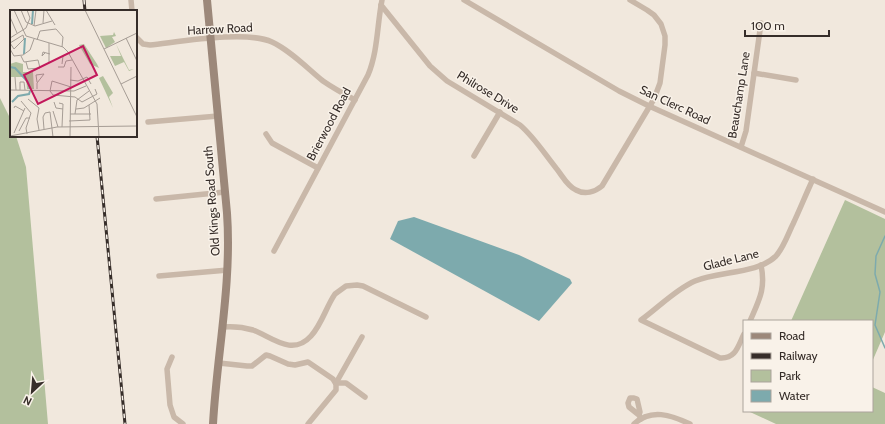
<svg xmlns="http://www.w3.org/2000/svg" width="885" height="424" viewBox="0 0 885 424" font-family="Cabin,sans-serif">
<rect width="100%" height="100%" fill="#f1e8dd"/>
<g fill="#b3c09d">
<path d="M0 98 11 120V136H16L26 167 48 424H0Z"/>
<path d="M845 200 885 219V332L872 362V321H791Z"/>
<path d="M872 387 885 393V424H776L750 412 872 411Z"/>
</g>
<path fill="#7daaad" d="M414 217 519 255 570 279 572 283 539 321 390 239 398 221Z"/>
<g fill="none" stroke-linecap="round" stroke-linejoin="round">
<path stroke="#7daaad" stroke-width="1.5" d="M885 236 876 256 875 274 880 292 875 325 885 348"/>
<g stroke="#c9b8a9" stroke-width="5.5">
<path d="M131 0 132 11"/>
<path d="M464 0 619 91 649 106 885 212"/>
<path d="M381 5 430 66 447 81 520 125C534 137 544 153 556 168 562 175 567 186 576 190 585 195 595 192 602 186L654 99 660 83 665 45V36L661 24 654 15 647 10 630 0"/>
<path d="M136 37 143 44 150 45C179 42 246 30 272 42 291 51 307 68 323 81 333 88 344 94 355 100"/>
<path d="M754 73 796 80"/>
<path d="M148 122 218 116"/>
<path d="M266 134 272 143 318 168"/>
<path d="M741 147 746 131 761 23"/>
<path d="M474 156 500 112"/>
<path d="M156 199 225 192"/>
<path d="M274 251 368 75C378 51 377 25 382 0"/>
<path d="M159 276 228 270"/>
<path d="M750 321C759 300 766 289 761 265"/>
<path d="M222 327C233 326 243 327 253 330 272 337 292 357 311 336 322 324 326 307 335 294L346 286 357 285 363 286 426 317"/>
<path d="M744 334C738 346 736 359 720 358L641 320C658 308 676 289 695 281 718 271 758 274 776 256 784 247 788 234 793 224 800 209 806 194 813 179"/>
<path d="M172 357 167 369 170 405 174 417 183 424"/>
<path d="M219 363 247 366H252L266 355 270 356 288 364 295 365 308 362 333 379 336 384V390L308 424"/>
<path d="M336 383 362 337"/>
<path d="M336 383H346L365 397"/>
<path d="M639 415 629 407 628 403 630 398H634L637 399 640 412 639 415 641 419"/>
<path d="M634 424C651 408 671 415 690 424"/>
</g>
<path stroke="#9c887a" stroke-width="8" d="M207 0 227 213C232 284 217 353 213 424"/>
<g stroke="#362d29" stroke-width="3">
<g id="rail">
<path d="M84 0 85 11"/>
<path d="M97 136 125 424"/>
</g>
</g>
<use href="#rail" stroke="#f9f2e9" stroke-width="1.5" stroke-dasharray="4.5" stroke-linecap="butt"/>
</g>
<g text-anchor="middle" stroke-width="3" stroke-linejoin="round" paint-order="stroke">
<g font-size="12" fill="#362d29" stroke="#f9f2e9">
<text transform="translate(220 29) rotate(-3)" y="4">Harrow Road</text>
<text transform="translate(488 92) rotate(31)" y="4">Philrose Drive</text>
<text transform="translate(739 95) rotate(-81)" y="4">Beauchamp Lane</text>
<text transform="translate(675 105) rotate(25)" y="4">San Clerc Road</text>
<text transform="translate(329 124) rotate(-62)" y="4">Brierwood Road</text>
<text transform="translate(212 201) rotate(-94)" y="4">Old Kings Road South</text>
<text transform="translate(731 260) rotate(-14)" y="4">Glade Lane</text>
</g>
</g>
<g transform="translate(10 10)">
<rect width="127" height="127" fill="#f1e8dd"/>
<path d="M104 22 106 26 102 27 105 32 96 38 90 26 103 25ZM74 34 87 54 89 58 80 54 69 35ZM106 34 119 60 124 59 119 61 114 52 105 56 100 46H111ZM6 52 13 54V62H23L24 79H17L16 67H1L0 54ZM93 66 103 83 99 87 103 98 89 68Z" fill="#b3c09d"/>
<path fill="none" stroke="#7daaad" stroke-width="2" d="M22 14 23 0M14 44 15 28M0 57 5 58 18 72 20 79M2 92 8 86 19 84 20 81"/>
<path fill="none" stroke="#a69d95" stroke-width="1" d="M4 0 16 26 53 37 58 42 87 94 89 127M11 0 16 12 25 16 42 11M36 0 45 15M75 0 127 107M0 7 7 23M33 13 34 0M24 16 26 0M0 28 16 18 20 8 17 0M116 28 127 51M27 30 30 21 46 19 53 27 52 37M0 33 13 25 14 29 4 39 0 33M0 39 4 46 13 45 20 40 24 29M94 39 127 23M35 43 32 46 33 42 40 44M11 46 14 52 28 50 30 58M16 52 18 59 30 58M39 52V33M52 54 53 46 59 43M48 57H54L56 51 62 50M5 67 6 80M60 70 68 71 77 67 81 74M27 72 26 65 34 64M111 74 127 66M61 77 42 71 40 81 43 85 65 87 72 92 87 84 85 79M27 79V73L34 64M0 80 64 81 76 76M10 80V72H14L15 80M18 89 29 98 27 109 29 120M11 91 21 103 16 118 17 124M44 92 46 98 53 99M49 93 53 94 52 117M4 98 5 96 14 101M66 99 74 98 90 88M43 101 48 117M60 104H81M65 104 67 90 79 81M33 107 35 103 40 102 43 127M33 107 34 119M59 111 80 110 79 95M9 121 16 108H20M4 123 15 98M0 126 47 117 127 116M60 127 61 57"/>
<path fill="#c2185b" fill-opacity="0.15" stroke="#c2185b" stroke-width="2" d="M73 36 87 65 28 94 14 65Z"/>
<rect width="127" height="127" fill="none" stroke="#362d29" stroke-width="2"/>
</g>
<rect x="743" y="320" width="130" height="92" fill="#f9f2e9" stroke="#aba39c"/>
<rect x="751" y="333" width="20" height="6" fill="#9c887a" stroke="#aba39c"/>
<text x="779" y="340" font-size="12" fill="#362d29">Road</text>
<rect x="751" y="353" width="20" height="6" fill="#362d29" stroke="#aba39c"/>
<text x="779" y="360" font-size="12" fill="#362d29">Railway</text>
<rect x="751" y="370" width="20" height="12" fill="#b3c09d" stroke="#aba39c"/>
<text x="779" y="380" font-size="12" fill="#362d29">Park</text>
<rect x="751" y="390" width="20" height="12" fill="#7daaad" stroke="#aba39c"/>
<text x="779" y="400" font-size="12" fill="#362d29">Water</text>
<g transform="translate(32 392) rotate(206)" stroke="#f9f2e9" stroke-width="3" paint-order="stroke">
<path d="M0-3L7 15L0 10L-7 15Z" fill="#362d29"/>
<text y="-6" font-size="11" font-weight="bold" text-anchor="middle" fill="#362d29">N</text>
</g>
<path d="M745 30v6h84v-6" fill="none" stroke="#362d29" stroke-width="2"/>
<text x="751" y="30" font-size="12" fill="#362d29" stroke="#f9f2e9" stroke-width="3" paint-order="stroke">100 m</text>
</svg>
